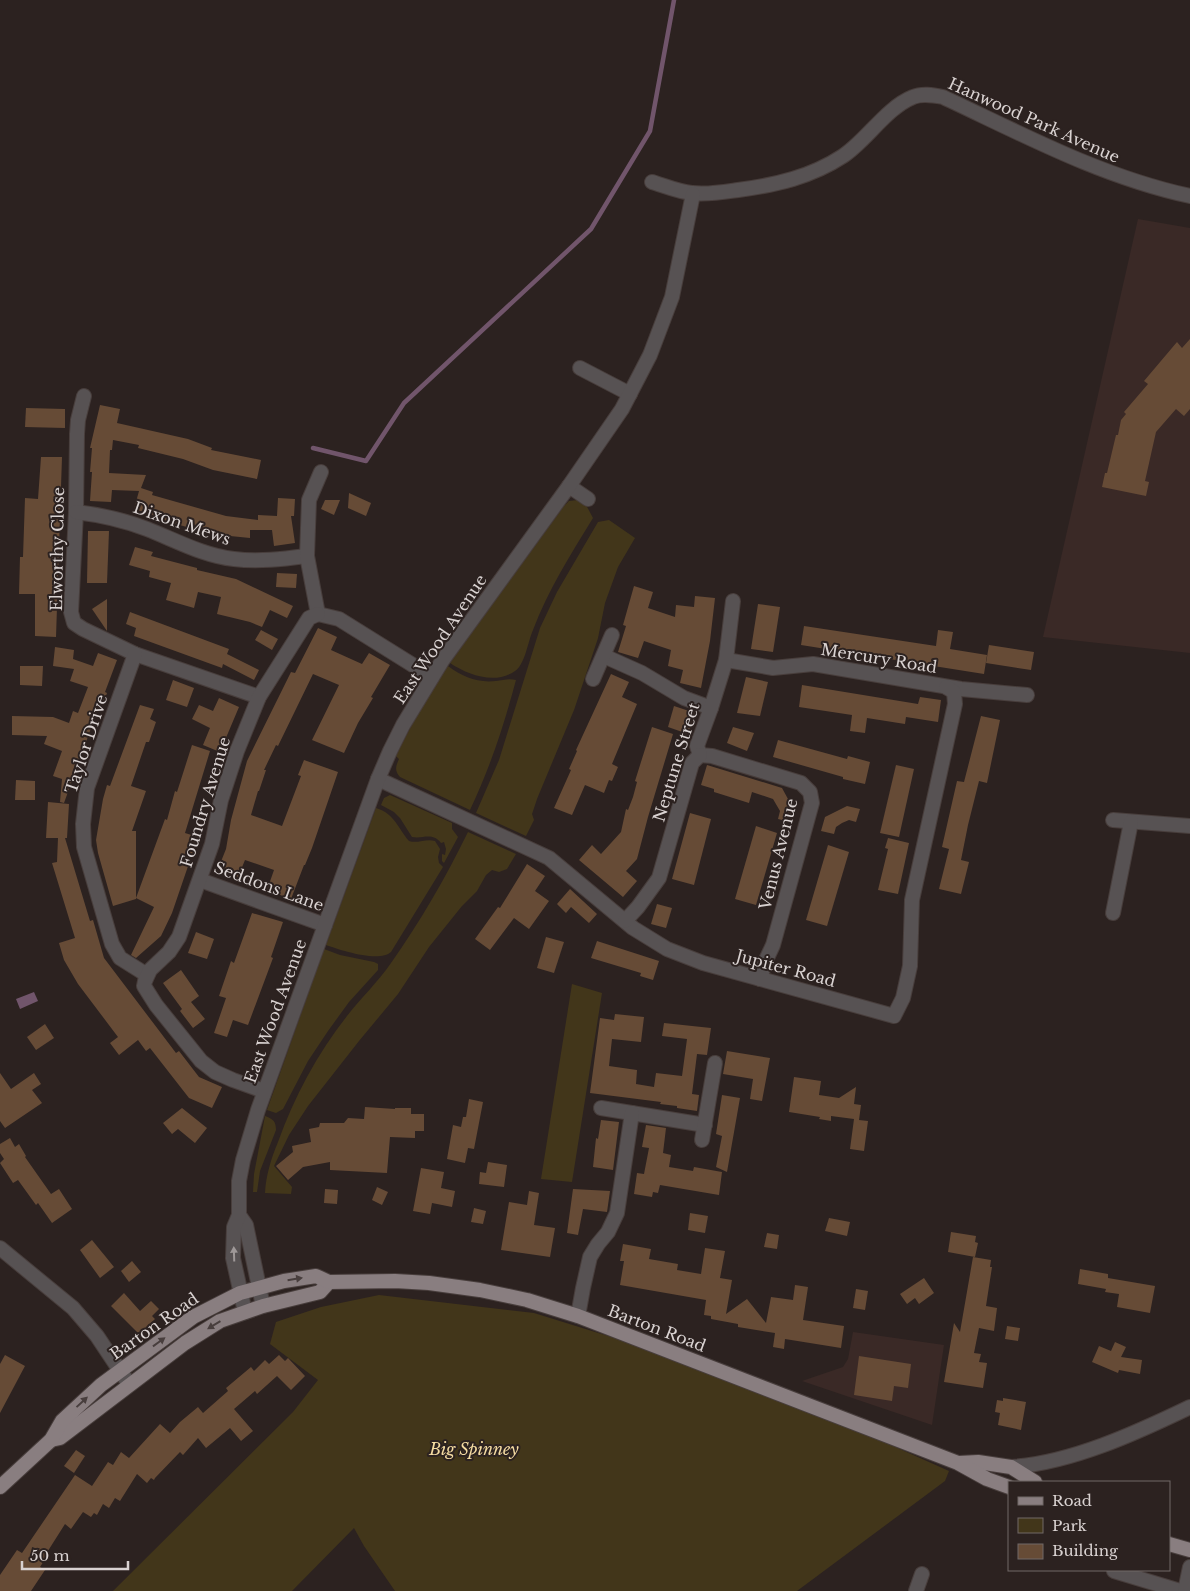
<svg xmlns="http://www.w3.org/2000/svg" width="1190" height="1591" viewBox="0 0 1190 1591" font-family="'Libre Baskerville',serif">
<rect width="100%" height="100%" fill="#2c2220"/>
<g fill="#3a2926">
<path d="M1138 219 1190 228V653L1043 637Z"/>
<path d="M853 1332 944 1345 932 1425 802 1381 843 1367 848 1359Z"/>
</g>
<g fill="#42361a">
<path d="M578 500 585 503 593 518C571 554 548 590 533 630 528 641 525 665 515 671 495 685 468 675 450 663L564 506 569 501Z"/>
<path d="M609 520 635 538 618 567 605 603 598 638 574 710 537 799 532 814 534 820 526 836 476 813 499 760 540 628 557 592 598 522Z"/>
<path d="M448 666C463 677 477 683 496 681 503 680 509 678 516 680 504 725 490 768 470 810L400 777C394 770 396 766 399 759L396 756C411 725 428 695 448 666Z"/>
<path d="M390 795 452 823V829L458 837 444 863 442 861V854L445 855 446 849 444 842 441 843C432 832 424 839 412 837L400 818 394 812 381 805 384 798Z"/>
<path d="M376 808C395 814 397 827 409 841 418 844 426 838 435 841L440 849 438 857 439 863 443 867 391 952C379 963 340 950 326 945Z"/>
<path d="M468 832 516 854 507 869 499 872 492 870 486 875 477 891 462 906 429 947 398 994 359 1041 308 1106 289 1135 274 1166 292 1187 291 1194 265 1193C266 1175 271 1159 278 1142 294 1097 317 1054 347 1016 361 998 378 982 391 963 420 922 446 877 468 832Z"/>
<path d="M324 949 340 955 374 962 378 964V970L349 1002 328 1031 308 1061 283 1109 276 1113 267 1110Z"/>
<path d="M572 984 602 993 572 1182 541 1179Z"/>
<path d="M265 1116C273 1119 276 1121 276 1130L260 1171 257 1192H253L254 1174Z"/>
<path d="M379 1295 534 1313 637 1345 873 1437 949 1471 945 1481 797 1591H395L364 1546 354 1528 292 1591H113L293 1412 318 1380 270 1344 276 1322 321 1307Z"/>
</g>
<path fill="#71556b" d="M34 992 38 1001 20 1009 16 999Z"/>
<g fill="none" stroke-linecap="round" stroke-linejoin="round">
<path stroke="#71556b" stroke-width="4.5" d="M313 448 366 461 404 403 591 229 650 131 674 0"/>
</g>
<g fill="#664b36">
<path d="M1190 339V409L1184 416 1176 409 1156 432 1145 481 1149 482 1146 496 1102 487 1105 473H1107L1116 435H1118L1121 420 1126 414 1124 412 1148 384 1144 381 1177 342 1182 348Z"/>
<path d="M100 405 120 409 117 423 188 439 212 448 211 450 261 460 257 479 213 470 183 459 138 448 139 445 113 440 112 450H110L109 473 146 475 141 488 153 492 152 495 226 516 258 520V515L277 516 278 498 295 499 294 516H291L295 543 274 546 272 530H250V538L210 534 153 517V515L134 509 139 491 112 490 111 502 90 501 92 472H90L92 448H90Z"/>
<path d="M26 408 65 409V428L25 427Z"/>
<path d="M41 457H62L56 637 35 636V594H19L20 557H23L25 498 38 499Z"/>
<path d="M349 493 371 503 366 516 348 508Z"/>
<path d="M325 500H340L334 515 321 509Z"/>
<path d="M88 531H109L107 583H87Z"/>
<path d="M135 547 153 552 151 556 197 568V570L236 579 293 606 287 618 270 610 262 627 250 622 217 614 221 597 198 592 194 608 166 600 171 583 149 577 150 571 129 565Z"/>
<path d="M277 573 297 574 296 588 276 587Z"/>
<path d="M634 586 653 592 648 608 675 617 676 605 694 607 695 596 715 598 710 641 701 688 680 683 683 670 668 666 671 650 644 641 638 658 618 652 626 626 623 625Z"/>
<path d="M107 599V631L92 609Z"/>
<path d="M758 604 780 607 773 652 751 649Z"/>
<path d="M130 612 229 649 227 654 259 670 254 680 223 664 222 668 134 636 136 628 126 624Z"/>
<path d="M804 626 936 646 938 630 953 632 950 649 987 655 984 674 801 645Z"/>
<path d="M318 628 337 637 331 650 362 664 369 653 390 665 371 697 373 698 358 723 344 753 312 740 339 685 313 674 278 746 276 745 264 770H266L259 791H258L251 815 282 826 301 776 298 775 304 760 338 772 312 848 305 865H304L291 899 267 890 274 870 245 860 238 877 218 869 226 849 231 820 247 761 291 672 295 673Z"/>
<path d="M261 630 278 639 272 650 255 640Z"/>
<path d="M989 645 1034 652 1031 670 986 663Z"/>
<path d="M55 647 74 650 73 659 93 666 98 653 117 660 105 692 107 693 102 707 99 706 64 803 60 802 62 779 53 776 62 751 44 744 47 736 12 735V716L53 717 69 723 73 711 78 713 88 687 70 681 74 669 53 666Z"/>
<path d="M20 666H43L42 686 20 685Z"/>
<path d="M611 674 629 682 622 697 637 704 612 764 618 767 612 781 609 780 604 793 585 785 572 815 554 808 571 770 569 769 577 751 576 750Z"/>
<path d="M746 677 768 682 760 716 737 713Z"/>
<path d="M173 680 194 688 187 707 166 700Z"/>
<path d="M802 685 918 704 920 697 941 700 938 722 906 717 905 724 867 718 865 733 850 731 852 715 799 707Z"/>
<path d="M219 698 239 707 220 752 203 745 210 728 192 719 199 705 213 711Z"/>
<path d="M140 705 154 709 150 719 156 722 149 742H146L131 786 146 791 132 831H136V899L113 906 98 853 96 840 103 799 107 785 110 786Z"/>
<path d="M674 706 695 713 688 734 668 727Z"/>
<path d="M981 716 1000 720 987 783 979 781 968 825 961 860 969 862 961 894 939 889 949 849 942 847 957 781 964 782Z"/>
<path d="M652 727 673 734 648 817 637 859 626 871 637 881 623 897 579 860 592 845 601 854 621 832 626 809 628 810 633 797 637 782 635 781Z"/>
<path d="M733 727 754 733 747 751 727 743Z"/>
<path d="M778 740 847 759 848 756 870 762 865 784 843 779V777L773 757Z"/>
<path d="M192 745 210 751 185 833 198 837 172 913 161 936 136 958 131 955 154 907 136 898 165 819 167 820 175 791 177 792Z"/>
<path d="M707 765 782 788 794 810 790 822 778 819 780 811 773 799 752 792 749 803 714 792V789L701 785Z"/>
<path d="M896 765 914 769 899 837 880 833Z"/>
<path d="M16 780 35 781V800H15Z"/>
<path d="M48 802 69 804 67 838H65L90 921 93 920 104 958 176 1053 179 1051 199 1077 222 1087 212 1108 189 1098 150 1048 146 1051 138 1040 119 1055 110 1043 118 1037 78 984 64 960 59 943 75 938 52 863 57 862 58 838H46Z"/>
<path d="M847 806 860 809 856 822 849 820 842 823 836 827 834 834 821 831 825 817Z"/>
<path d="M690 813 711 819 694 885 672 879Z"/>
<path d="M756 826 777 833 756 905 735 899Z"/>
<path d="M888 838 909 843 898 894 878 890 888 849 885 848Z"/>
<path d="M828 845 849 852 827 926 806 920Z"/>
<path d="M527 864 545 876 535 891 549 901 529 929 514 918 490 950 475 939 498 907 500 908Z"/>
<path d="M570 889 597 914 589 923 571 907 566 913 557 904Z"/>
<path d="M657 904 672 908 666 928 651 924Z"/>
<path d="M252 913 283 922 271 957 273 958 248 1025 233 1020 227 1037 214 1033 226 998 219 996 231 961 234 963Z"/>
<path d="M196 932 214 939 207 959 188 953Z"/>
<path d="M546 937 564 942 554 973 537 968Z"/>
<path d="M597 941 659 961 653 980 640 976 641 973 591 958Z"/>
<path d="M181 970 199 996 191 1002 205 1019 193 1028 180 1011 182 1009 163 983Z"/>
<path d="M615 1014 644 1017 641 1042 612 1039 609 1066 637 1070 636 1084 654 1087 656 1073 682 1076 687 1039 662 1036 664 1023 711 1028 707 1055 697 1054 692 1094 699 1095 697 1111 677 1108V1106L660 1104 661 1102 590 1093 600 1018 614 1020Z"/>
<path d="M45 1024 54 1038 36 1050 27 1037Z"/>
<path d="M727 1051 770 1058 762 1101 750 1099 753 1079 723 1074Z"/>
<path d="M0 1073 11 1089 34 1073 41 1084 32 1090 42 1103 5 1128 0 1121Z"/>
<path d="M794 1077 821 1081 819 1095 839 1098 856 1087 854 1104 861 1105 859 1120 868 1121 864 1151 850 1149 854 1119 831 1116V1121L819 1119 820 1117 789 1112Z"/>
<path d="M722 1095 740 1098 727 1172 716 1167 722 1136 716 1134Z"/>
<path d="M469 1099 483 1102 474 1149 468 1148 465 1163 447 1159 453 1125 461 1127 463 1117H466Z"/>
<path d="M365 1107 395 1109V1108H411V1114H424V1131H415V1138L390 1137 387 1173 330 1170V1162L303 1167 288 1180 276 1166 293 1152 292 1146 311 1142 309 1129 319 1127 320 1123H344L348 1118 364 1119Z"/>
<path d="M182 1108 207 1128 195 1143 178 1129 172 1134 163 1123Z"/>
<path d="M601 1120 619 1122 613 1170 593 1167 596 1138 598 1139Z"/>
<path d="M646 1125 666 1128 663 1153 671 1155 669 1167 693 1171 694 1167 722 1172 719 1195 660 1185 658 1193 653 1192 652 1197 634 1194 637 1173 644 1174 649 1148 642 1147Z"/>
<path d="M10 1138 15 1147 19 1144 26 1156 25 1157 51 1194 59 1189 72 1209 52 1223 38 1203 36 1205 18 1180 13 1183 0 1163 4 1159 0 1153V1144Z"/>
<path d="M488 1162 507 1165 504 1187 479 1184 480 1172 486 1173Z"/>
<path d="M421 1168 444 1172 441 1188 455 1191 452 1207 432 1203 430 1214 413 1211Z"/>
<path d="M377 1187 388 1192 382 1205 372 1200Z"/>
<path d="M325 1189 338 1190 337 1204 324 1203Z"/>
<path d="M573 1189 610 1191 607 1212 583 1209 578 1235 567 1233Z"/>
<path d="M529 1191 539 1193 534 1225 555 1228 550 1257 501 1250 509 1202 527 1205Z"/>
<path d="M474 1208 486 1211 483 1224 471 1222Z"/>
<path d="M690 1213 708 1216 705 1233 688 1230Z"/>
<path d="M829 1218 850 1222 847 1236 825 1231Z"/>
<path d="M951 1232 976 1236 975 1242 978 1243 975 1257 948 1252Z"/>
<path d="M767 1233 779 1235 777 1249 764 1247Z"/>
<path d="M92 1240 114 1267 100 1278 80 1250Z"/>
<path d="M623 1244 651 1249 649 1259 678 1264 677 1270 701 1274 705 1248 725 1251 720 1278 732 1280 726 1314 747 1299 766 1323 771 1297 793 1300 795 1285 808 1287 803 1320 844 1326 841 1348 785 1339 784 1349 773 1347 775 1333 738 1327V1324L711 1319V1316L704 1315 706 1300 620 1285 624 1261H620Z"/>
<path d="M973 1257 991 1260 990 1267H992L986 1306 997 1308 994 1331 979 1328 974 1353 981 1354 979 1362 987 1363 983 1388 944 1382 954 1323 960 1332Z"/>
<path d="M132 1261 141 1272 129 1282 121 1271Z"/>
<path d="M1080 1269 1108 1274V1278L1155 1286 1150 1313 1117 1307 1119 1294 1105 1292 1106 1289 1078 1284Z"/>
<path d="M924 1278 934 1293 919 1304 915 1298 907 1304 900 1294Z"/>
<path d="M856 1289 868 1291 865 1310 853 1308Z"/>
<path d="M124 1293 140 1311 151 1301 159 1309 152 1316 155 1319 139 1334 111 1306Z"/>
<path d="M1007 1326 1020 1328 1018 1341 1005 1339Z"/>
<path d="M1115 1342 1126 1347 1121 1357 1142 1360 1140 1374 1119 1370 1118 1373 1092 1362 1099 1346 1111 1351Z"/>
<path d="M5 1355 25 1366 0 1413V1364Z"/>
<path d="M279 1355 285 1361 288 1358 305 1376 291 1390 277 1376 257 1394 255 1391 234 1409 253 1431 241 1441 230 1428 206 1448 198 1438 183 1455 180 1452 155 1478 154 1480 151 1478 147 1483 137 1474 120 1501 115 1498 109 1508 103 1504 97 1515 94 1513 91 1517 83 1512 71 1529 65 1524 46 1554 47 1556 40 1567 45 1570 31 1591H0V1575L17 1550 22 1553 75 1475 92 1486 108 1462 113 1465 121 1452 129 1458 160 1424 170 1433 180 1422 198 1407 203 1413 228 1391 226 1388 251 1367 254 1371 265 1360 269 1364Z"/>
<path d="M859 1356 911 1364 908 1388 894 1386 892 1401 854 1395Z"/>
<path d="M1003 1398 1026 1402 1021 1430 998 1425 1000 1413 995 1412 997 1400 1003 1401Z"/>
<path d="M76 1450 85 1456 74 1473 64 1466Z"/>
</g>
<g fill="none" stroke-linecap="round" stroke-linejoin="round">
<g stroke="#483e3c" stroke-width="16">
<g id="minor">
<path d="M580 368 630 394"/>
<path d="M84 396 78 420 77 434 76 512 71 612 74 623 83 629 135 654 259 697"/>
<path d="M569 486 588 499"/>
<path d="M76 512C101 515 124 520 147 529 175 540 204 556 234 559 258 562 283 559 307 556"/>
<path d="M318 614 307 556 309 500 321 472"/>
<path d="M318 614 339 619 432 677"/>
<path d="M135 654 87 788 83 824 84 847 112 944 120 958 147 975"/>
<path d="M604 656 642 673 684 698 711 708"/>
<path d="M726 660 773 668 813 664 961 689 1027 695"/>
<path d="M593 679 612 635"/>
<path d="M700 755 712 756 801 783 810 792 812 803 773 945 766 960 760 979"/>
<path d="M700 755 697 746 711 708 726 660 733 601"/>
<path d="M378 779 549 858 633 928 667 949 703 963 894 1016 903 998 910 966 912 900 955 704 954 692 946 687"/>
<path d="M1113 820 1190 826"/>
<path d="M200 880 325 925"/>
<path d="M1113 913 1131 822"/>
<path d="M625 921 638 907 659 878 692 763 700 755"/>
<path d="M264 1091 233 1080 215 1072 201 1061 156 1005 144 986 145 981 150 970 169 952 179 937 212 844 221 800 237 751 259 697 309 618 318 614"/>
<path d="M601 1108 705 1125"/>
<path d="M702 1140 715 1063"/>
<path d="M578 1316 583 1288 590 1257 598 1244 608 1232 617 1213 632 1113"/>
<path d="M1114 1571 1180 1591"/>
<path d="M916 1591 922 1574"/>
<path d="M1185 1591 1190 1567"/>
</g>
</g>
<g stroke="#483e3c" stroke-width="16">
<g id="tertiary">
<path d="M652 182C665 186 679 192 692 193 707 195 724 192 738 190 776 185 811 177 843 156 867 140 886 108 913 97 922 93 933 95 943 97 1024 135 1102 177 1190 196"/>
<path d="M239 1215 246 1225 263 1306"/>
<path d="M0 1248 73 1308 97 1336 129 1384"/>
<path d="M245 1312 233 1258 234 1227 239 1215V1181L243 1160 258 1110 378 779 390 751 403 725 442 661 569 486 622 409 650 355 672 297 693 194"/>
<path d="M1011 1467C1071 1463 1136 1433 1190 1407"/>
</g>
</g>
<g stroke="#483e3c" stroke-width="16">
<g id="primary">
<path d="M51 1440 60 1438 185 1343 220 1321 263 1306 320 1292 329 1282"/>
<path d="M959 1463 978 1462 1011 1467 1035 1482"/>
<path d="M0 1487 51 1440 62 1421 101 1385 193 1317 240 1293 284 1281 316 1276 329 1282 395 1281 429 1283 480 1290 527 1300 578 1316 958 1463 987 1479 1009 1487"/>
<path d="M1169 1544 1190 1550"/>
</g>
</g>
<use href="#minor" stroke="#575253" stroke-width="14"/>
<use href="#tertiary" stroke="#575253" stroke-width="14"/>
<use href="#primary" stroke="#897e80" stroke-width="14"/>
</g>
<defs><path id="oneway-solid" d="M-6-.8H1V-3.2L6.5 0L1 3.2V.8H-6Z" transform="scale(1.25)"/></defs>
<use fill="#9e9898" href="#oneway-solid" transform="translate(234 1254) rotate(-92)"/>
<g fill="#483e3d">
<use href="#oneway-solid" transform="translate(295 1279) rotate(-9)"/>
<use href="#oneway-solid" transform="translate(214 1325) rotate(149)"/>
<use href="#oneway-solid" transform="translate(159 1342) rotate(-36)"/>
<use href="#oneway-solid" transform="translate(82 1402) rotate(-43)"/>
</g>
<g text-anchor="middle" stroke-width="4" stroke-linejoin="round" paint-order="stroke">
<g font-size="16" fill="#d9d2d1" stroke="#2c2220">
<text transform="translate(1034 120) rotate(24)" y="6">Hanwood Park Avenue</text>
<text transform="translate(182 523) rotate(19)" y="6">Dixon Mews</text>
<text transform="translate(57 549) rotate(-89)" y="6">Elworthy Close</text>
<text transform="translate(440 639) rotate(-56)" y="6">East Wood Avenue</text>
<text transform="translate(879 658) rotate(9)" y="6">Mercury Road</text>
<text transform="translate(86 744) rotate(-72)" y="6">Taylor Drive</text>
<text transform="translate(676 762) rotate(-73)" y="6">Neptune Street</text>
<text transform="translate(205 802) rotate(-73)" y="6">Foundry Avenue</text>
<text transform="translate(778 854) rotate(-76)" y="6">Venus Avenue</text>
<text transform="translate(269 886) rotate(20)" y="6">Seddons Lane</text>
<text transform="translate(786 968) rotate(15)" y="6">Jupiter Road</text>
<text transform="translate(275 1011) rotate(-70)" y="6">East Wood Avenue</text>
<text transform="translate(154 1326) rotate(-35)" y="6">Barton Road</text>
<text transform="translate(657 1328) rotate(21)" y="6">Barton Road</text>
</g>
<g font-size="16" font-style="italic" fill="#f4dba2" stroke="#2c2220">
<text x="474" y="1455">Big Spinney</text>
</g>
</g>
<rect x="1008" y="1481" width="162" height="90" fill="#2c2220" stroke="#716867"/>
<rect x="1018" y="1497" width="25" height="8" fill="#897e80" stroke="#716867"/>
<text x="1052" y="1506" font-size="15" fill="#d9d2d1">Road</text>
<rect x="1018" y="1518" width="25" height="15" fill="#42361a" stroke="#716867"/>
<text x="1052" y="1531" font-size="15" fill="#d9d2d1">Park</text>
<rect x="1018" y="1544" width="25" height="15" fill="#664b36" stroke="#716867"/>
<text x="1052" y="1556" font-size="15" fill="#d9d2d1">Building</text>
<path d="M22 1561v8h106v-8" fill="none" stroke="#d9d2d1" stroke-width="2.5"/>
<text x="30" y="1561" font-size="15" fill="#d9d2d1" stroke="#2c2220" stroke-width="4" paint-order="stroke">50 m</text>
</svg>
